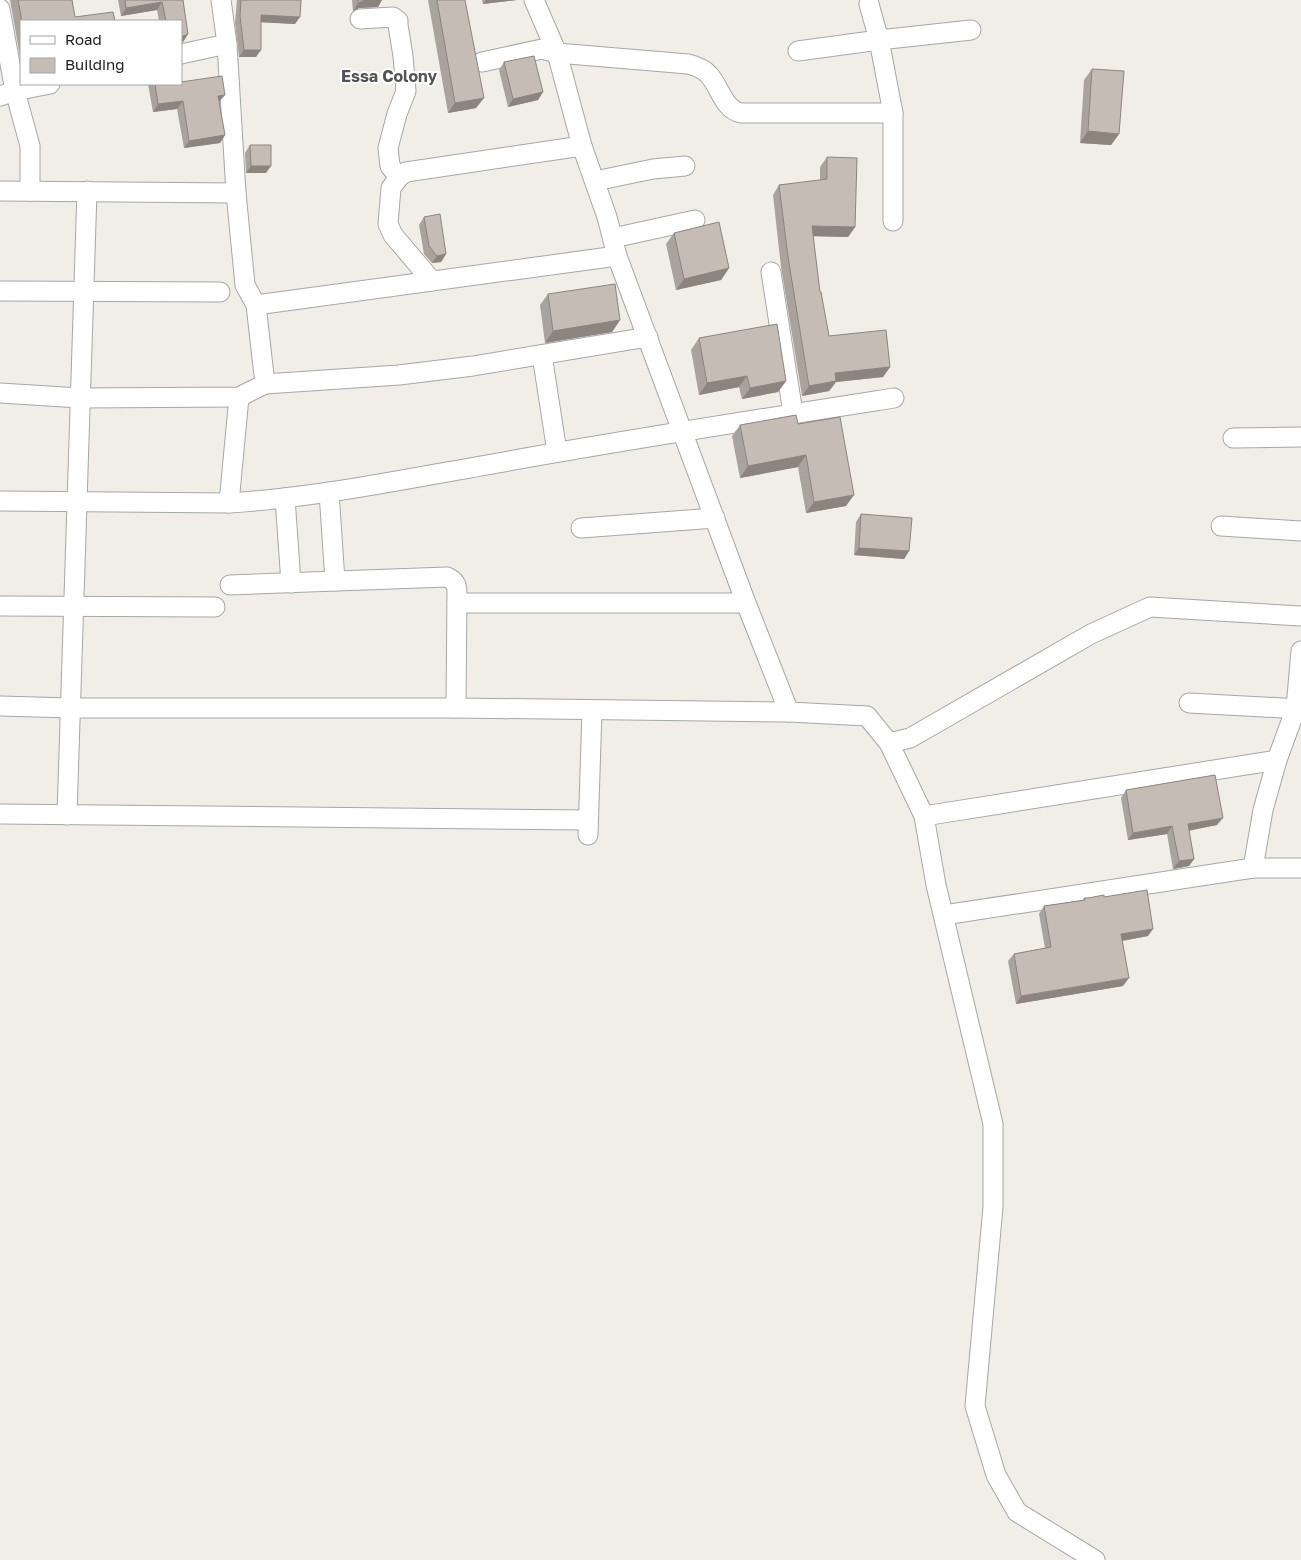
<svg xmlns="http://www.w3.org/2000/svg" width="1301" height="1560" viewBox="0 0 1301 1560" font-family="'Golos Text',sans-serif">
<rect width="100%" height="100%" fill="#f1ede7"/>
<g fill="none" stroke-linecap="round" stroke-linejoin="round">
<g stroke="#a7a7a7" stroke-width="21">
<g id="minor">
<path d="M221 0 227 44 236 193 245 285 256 305 617 256"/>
<path d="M534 0 557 53 582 146 607 217 617 256 746 603 789 712"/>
<path d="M0 9 15 91 50 84"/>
<path d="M360 19 393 17 398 21V25L403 56 406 91 397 114 388 148 390 166 399 177"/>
<path d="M798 51 879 40 869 4"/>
<path d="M181 54 227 44"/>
<path d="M482 62 542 49 557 53 688 64C696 66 704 69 709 75 720 87 724 110 741 113H893"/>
<path d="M0 96 15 91 30 146V191"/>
<path d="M595 181 653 169 685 166"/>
<path d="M0 191 236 193"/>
<path d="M893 221V113L879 40 971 30"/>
<path d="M613 238 695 220"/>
<path d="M771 272 793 413"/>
<path d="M432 281 393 235 388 224 391 188 399 177 406 172 582 146"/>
<path d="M0 291 220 292"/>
<path d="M256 305 265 384 399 375 473 366 648 337"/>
<path d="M542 355 557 452"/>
<path d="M0 393 80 398 239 397 265 384"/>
<path d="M1233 438 1301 437"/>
<path d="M329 492 335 581"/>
<path d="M285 498 291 583"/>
<path d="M0 501 229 503C323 497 416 477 509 461 637 438 766 418 894 398"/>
<path d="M229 503 239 397"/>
<path d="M1221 526 1301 531"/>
<path d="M581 528 715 518"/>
<path d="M230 585 447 577C455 581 457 584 457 593L456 708"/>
<path d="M457 603H746"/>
<path d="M0 606 215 607"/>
<path d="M1189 703 1301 709"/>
<path d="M0 706 71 708H456L789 712 867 716 889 743 924 816 936 885 993 1124V1207L975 1406 996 1475 1017 1512 1095 1560"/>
<path d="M889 743 910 738 1091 634 1150 607 1301 616"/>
<path d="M0 814 588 820"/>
<path d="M67 815 87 191"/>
<path d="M924 816 1277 760"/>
<path d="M588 835 592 711"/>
<path d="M1253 868 1263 810 1277 760 1296 708 1301 651"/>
<path d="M944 915 1253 868H1301"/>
</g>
</g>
<use href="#minor" stroke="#fff" stroke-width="19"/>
</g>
<g fill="#aaa29d">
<path d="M10 0H72L75 17 115 21H21V62Z"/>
<path d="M118 0H183L188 34 183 42 181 43V21H159L157 10 121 16Z"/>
<path d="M237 0H301L295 24 261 22 256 57H239L235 23Z"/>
<path d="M352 0H382L378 7 359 8 353 11Z"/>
<path d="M428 0H465L476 108 448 113Z"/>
<path d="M482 0H517L483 4Z"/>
<path d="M504 62 543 92 538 100 508 107 499 70Z"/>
<path d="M1092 69 1119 134 1111 145 1080 143 1084 80Z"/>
<path d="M148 84H181L219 102 225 135 220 143 184 148 177 109 153 112Z"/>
<path d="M250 145 266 173H246L245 153Z"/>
<path d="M827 157 855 227 848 237 813 236 820 292 829 336 890 367 883 377 836 382 829 391 802 396 781 267 773 195 779 185 820 180V167Z"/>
<path d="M424 217 446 254 441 262 432 263 424 254 419 225Z"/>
<path d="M674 233 729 268 721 280 676 290 666 244Z"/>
<path d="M548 294 620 320 612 332 545 343 540 305Z"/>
<path d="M699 338 786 381 778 392 742 399 739 387 699 395 691 350Z"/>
<path d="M798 424 846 506 806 513 798 467 740 478 732 436 740 425Z"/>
<path d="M861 514 909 551 904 559 854 555 856 522Z"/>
<path d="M1126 790 1217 825 1189 830 1194 859 1189 866 1173 869 1167 834 1128 840 1121 798Z"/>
<path d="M1104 897 1148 936 1122 941 1123 986 1016 1004 1008 961 1014 954 1045 948 1039 914 1044 906 1083 900 1084 898Z"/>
</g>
<g fill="#8b847f">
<path d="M365 0H382L378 7 359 8 353 11 358 3Z"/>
<path d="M486 0H517L483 4Z"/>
<path d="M162 2 157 10 121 16 126 8Z"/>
<path d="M261 15 300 17 295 24 256 22Z"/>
<path d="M188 34 183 42 181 43V37Z"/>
<path d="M244 50H261L256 57H239Z"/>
<path d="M543 92 538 100 508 107 513 99Z"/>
<path d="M225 95 219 102 218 96Z"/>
<path d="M484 98 476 108 448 113 455 103Z"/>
<path d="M183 101 177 109 153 112 158 104Z"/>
<path d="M1088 131 1119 134 1111 145 1080 143Z"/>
<path d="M225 135 220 143 184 148 189 141Z"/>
<path d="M251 166H271L266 173H246Z"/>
<path d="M812 226 855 227 848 237 805 236Z"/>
<path d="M446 254 441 262 432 263 437 256Z"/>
<path d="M729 268 721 280 676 290 684 279Z"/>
<path d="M620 320 612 332 545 343 553 331Z"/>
<path d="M890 367 883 377 836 382 829 391 802 396 809 386 835 373Z"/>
<path d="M747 376 739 387 699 395 707 383Z"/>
<path d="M786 381 778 392 742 399 750 388Z"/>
<path d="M806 455 798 467 740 478 748 466Z"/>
<path d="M854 495 846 506 806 513 814 502Z"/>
<path d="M859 548 909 551 904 559 854 555Z"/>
<path d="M1223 818 1217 825 1183 832 1188 824Z"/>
<path d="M1172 826 1167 834 1128 840 1133 833Z"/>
<path d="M1194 859 1189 866 1173 869 1179 861Z"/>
<path d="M1153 929 1148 936 1116 942 1121 934Z"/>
<path d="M1129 978 1123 986 1016 1004 1021 996Z"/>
</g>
<g fill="#c6bcb6" stroke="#8b847f">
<path d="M18 0H72L75 17 113 12 115 21H22Z"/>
<path d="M125 0H183L188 34 181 37V21H166L162 2 126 8Z"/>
<path d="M241 0H301L300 17 261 15V50H244L240 16Z"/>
<path d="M358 0H366L358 3Z"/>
<path d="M437 0H465L484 98 455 103Z"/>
<path d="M534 56 543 92 513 99 504 62Z"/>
<path d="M1092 69 1124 71 1119 134 1088 131Z"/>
<path d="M222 76 225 95 218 96 225 135 189 141 183 101 158 104 155 84H181V82Z"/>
<path d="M250 145H271V166H251Z"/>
<path d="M827 157 857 158 855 227 812 226 820 292H821L829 336 886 330 890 367 835 373 836 381 809 386 788 257 779 185 827 179Z"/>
<path d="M440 214 446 254 437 256 429 246 424 217Z"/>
<path d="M719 222 729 268 684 279 674 233Z"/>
<path d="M615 284 620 320 553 331 548 294Z"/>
<path d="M777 324 786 381 750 388 747 376 707 383 699 338Z"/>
<path d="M796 415 798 424 840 417 854 495 814 502 806 455 748 466 740 425Z"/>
<path d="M861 514 912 518 909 551 859 548Z"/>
<path d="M1215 775 1223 818 1188 824 1194 859 1179 861 1172 826 1133 833 1126 790Z"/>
<path d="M1147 890 1153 929 1121 934 1129 978 1021 996 1014 954 1051 947 1044 906 1085 900 1084 898H1088L1104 895V897Z"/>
</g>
<g text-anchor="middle" stroke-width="4" stroke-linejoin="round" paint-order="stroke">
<g font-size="16" font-weight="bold" fill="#535353" stroke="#fff">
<text x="389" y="82">Essa Colony</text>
</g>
</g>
<rect x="20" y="20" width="162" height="65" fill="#ffffff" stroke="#a6a6a6"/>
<rect x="30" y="36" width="25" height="8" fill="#ffffff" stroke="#a6a6a6"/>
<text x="65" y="45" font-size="15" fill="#202020">Road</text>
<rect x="30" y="58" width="25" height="15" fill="#c6bcb6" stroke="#a6a6a6"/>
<text x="65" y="70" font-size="15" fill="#202020">Building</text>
</svg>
